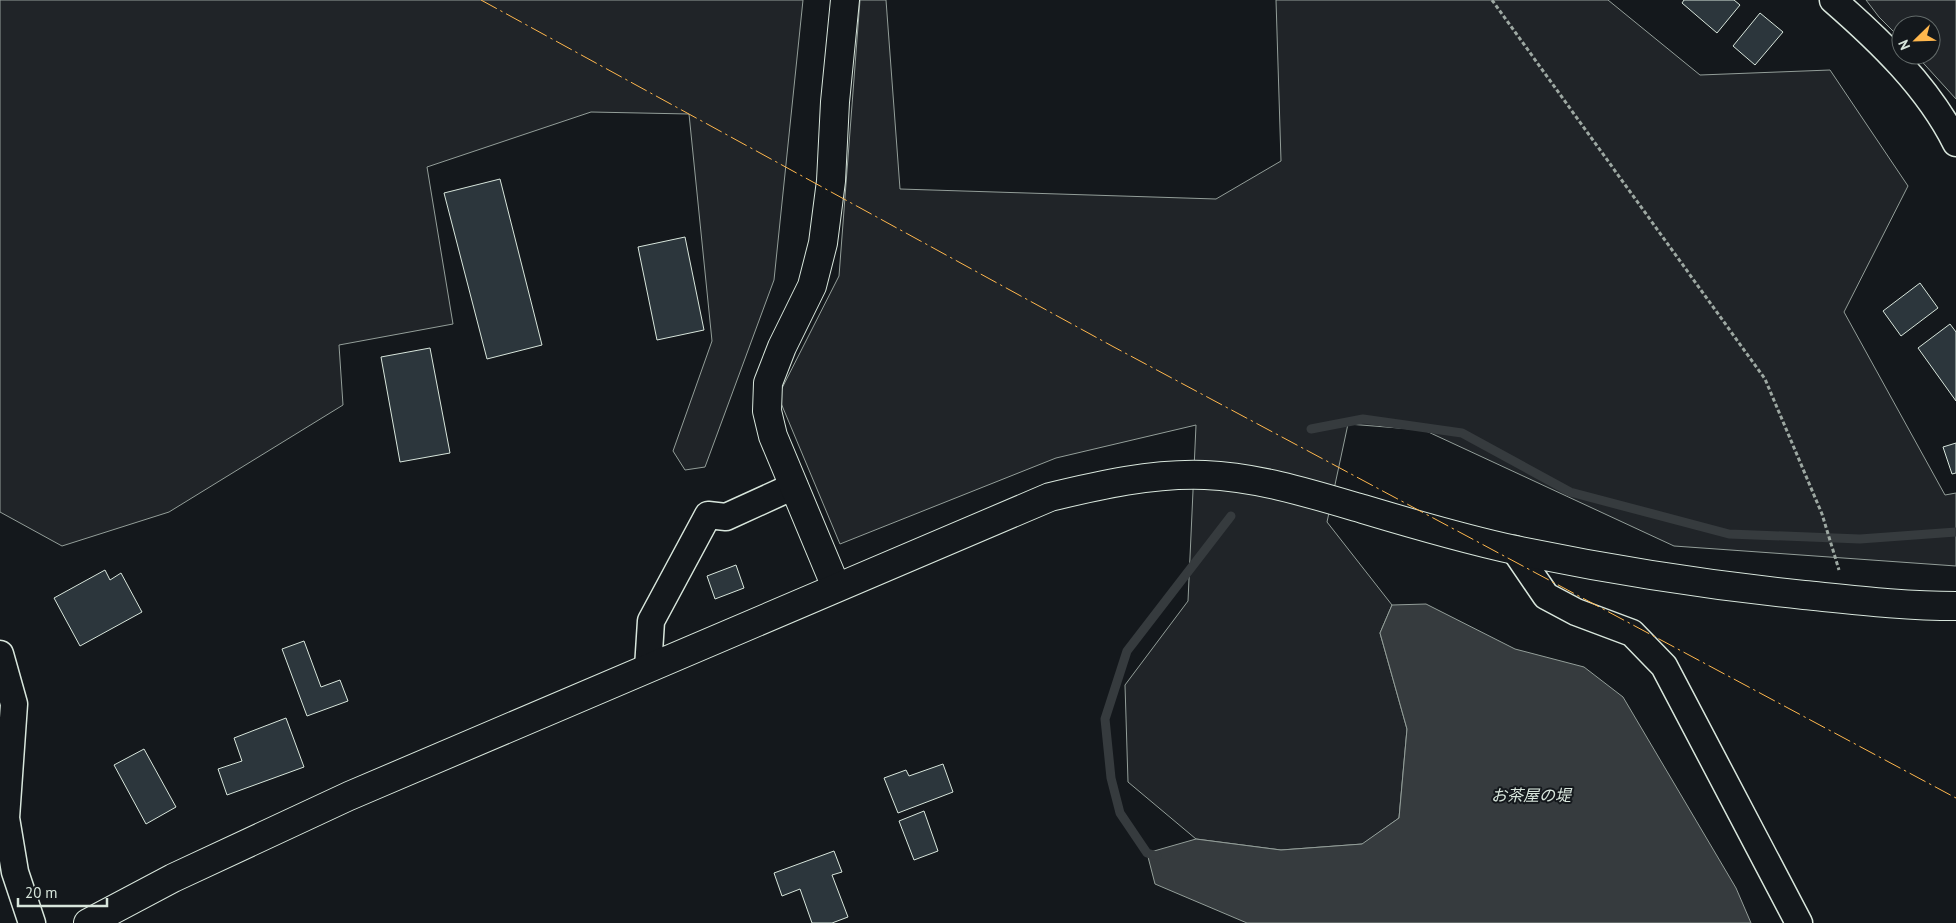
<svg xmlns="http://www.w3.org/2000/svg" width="1956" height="923" viewBox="0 0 1956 923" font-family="'PT Sans','Noto Sans JP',sans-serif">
<rect width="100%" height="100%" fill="#14181c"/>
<g fill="#202428" stroke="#939e99">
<path d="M0 0H803L774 280 705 467 685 470 673 451 712 341 689 114 591 112 427 167 453 324 339 345 343 405 169 512 62 546 0 512Z"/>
<path d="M860 0H886L900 189 1216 199 1281 161 1276 0H1608L1700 75 1830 70 1908 186 1844 312 1945 495 1956 493V566L1674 546 1424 430 1348 424 1327 522 1392 605 1380 633 1407 729 1399 818 1363 844 1281 850 1196 839 1128 782 1125 685 1188 601 1196 425 1056 458 840 544 778 396 839 276Z"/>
<path d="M1866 0H1956V99L1916 55H1931V25H1901V39L1879 17Z"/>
</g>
<path fill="#363b3e" stroke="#939e99" d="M1426 604 1515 649 1584 667 1623 697 1736 888 1751 923H1247L1155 884 1147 853 1196 839 1281 850 1362 844 1399 818 1407 729 1380 633 1392 605Z"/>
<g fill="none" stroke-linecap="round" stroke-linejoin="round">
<g stroke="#363b3e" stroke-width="9">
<path d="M1311 429 1363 419 1462 433 1570 492 1729 534 1860 539 1956 532"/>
<path d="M1157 856 1147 853 1120 813 1111 778 1105 719 1127 651 1231 516"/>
</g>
</g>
<g fill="#2c363c" stroke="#d8e6dc">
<path d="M1684 0H1734L1740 5 1717 33 1682 3Z"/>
<path d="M1760 13 1783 32 1755 65 1733 46Z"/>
<path d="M500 179 542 345 487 359 444 193Z"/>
<path d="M685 237 704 330 657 340 638 247Z"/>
<path d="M1920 283 1938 308 1901 336 1883 311Z"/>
<path d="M1950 324 1956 332V401L1918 348Z"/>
<path d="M430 348 450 453 400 462 381 357Z"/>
<path d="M1956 443V473L1952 474 1943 447Z"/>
<path d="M736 565 744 588 715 599 707 576Z"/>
<path d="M105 570 110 580 121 573 142 612 80 646 54 598Z"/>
<path d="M304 641 321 687 340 680 348 701 307 716 282 649Z"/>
<path d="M286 718 304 767 227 795 218 769 242 761 234 738Z"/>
<path d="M144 749 176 807 146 824 114 765Z"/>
<path d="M943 764 953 792 898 813 884 778 906 770 909 776Z"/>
<path d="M924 811 938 851 914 860 899 821Z"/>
<path d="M834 851 842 872 832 875 848 917 832 923H812L800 889 782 896 774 873Z"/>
</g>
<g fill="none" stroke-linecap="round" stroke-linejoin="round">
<g stroke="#d8e6dc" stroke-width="29">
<g id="street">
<path d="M1833 0C1880 41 1928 87 1956 143"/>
<path d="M1514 549 1546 596 1576 612 1632 633 1664 666 1799 923"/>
<path d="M0 654 14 704 6 818 15 872 32 923"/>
<path d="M648 668 651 621 708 515 726 517 794 486"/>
</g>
</g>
<g stroke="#d8e6dc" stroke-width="30">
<g id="secondary">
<path d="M836 587 773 436 767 411 768 383 782 347 812 286 823 243 831 181 835 102 845 0"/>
<path d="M88 923 173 878 349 796 1050 497C1100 485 1152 473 1205 475 1258 477 1312 494 1363 509 1413 524 1464 539 1515 550 1611 570 1707 585 1804 595 1854 600 1905 606 1956 606"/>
</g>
</g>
<path stroke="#9da8a2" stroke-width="3" stroke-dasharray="4 2.5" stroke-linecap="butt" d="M1492 0 1765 379 1822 514 1839 570"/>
<use href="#street" stroke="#14181c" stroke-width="26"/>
<use href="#secondary" stroke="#14181c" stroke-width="28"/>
<path stroke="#ffb74d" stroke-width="1" stroke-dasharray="18 4 2.5 4" stroke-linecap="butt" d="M481 0 1112 346 1956 798"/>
</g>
<g text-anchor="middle" stroke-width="4" stroke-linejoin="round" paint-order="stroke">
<g font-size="16" font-style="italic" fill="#d8e6dc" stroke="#14181c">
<text x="1531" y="801">お茶屋の堤</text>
</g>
</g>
<g transform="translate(1916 40) rotate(247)"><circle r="24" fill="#14181c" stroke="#626a69"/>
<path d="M0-4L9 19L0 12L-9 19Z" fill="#ffb74d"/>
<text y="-8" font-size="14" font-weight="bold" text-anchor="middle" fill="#d8e6dc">N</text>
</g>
<path d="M18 898v8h89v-8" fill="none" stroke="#d8e6dc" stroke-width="2.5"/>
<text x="25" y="898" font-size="15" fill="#d8e6dc" stroke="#14181c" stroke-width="4" paint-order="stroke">20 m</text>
</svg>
